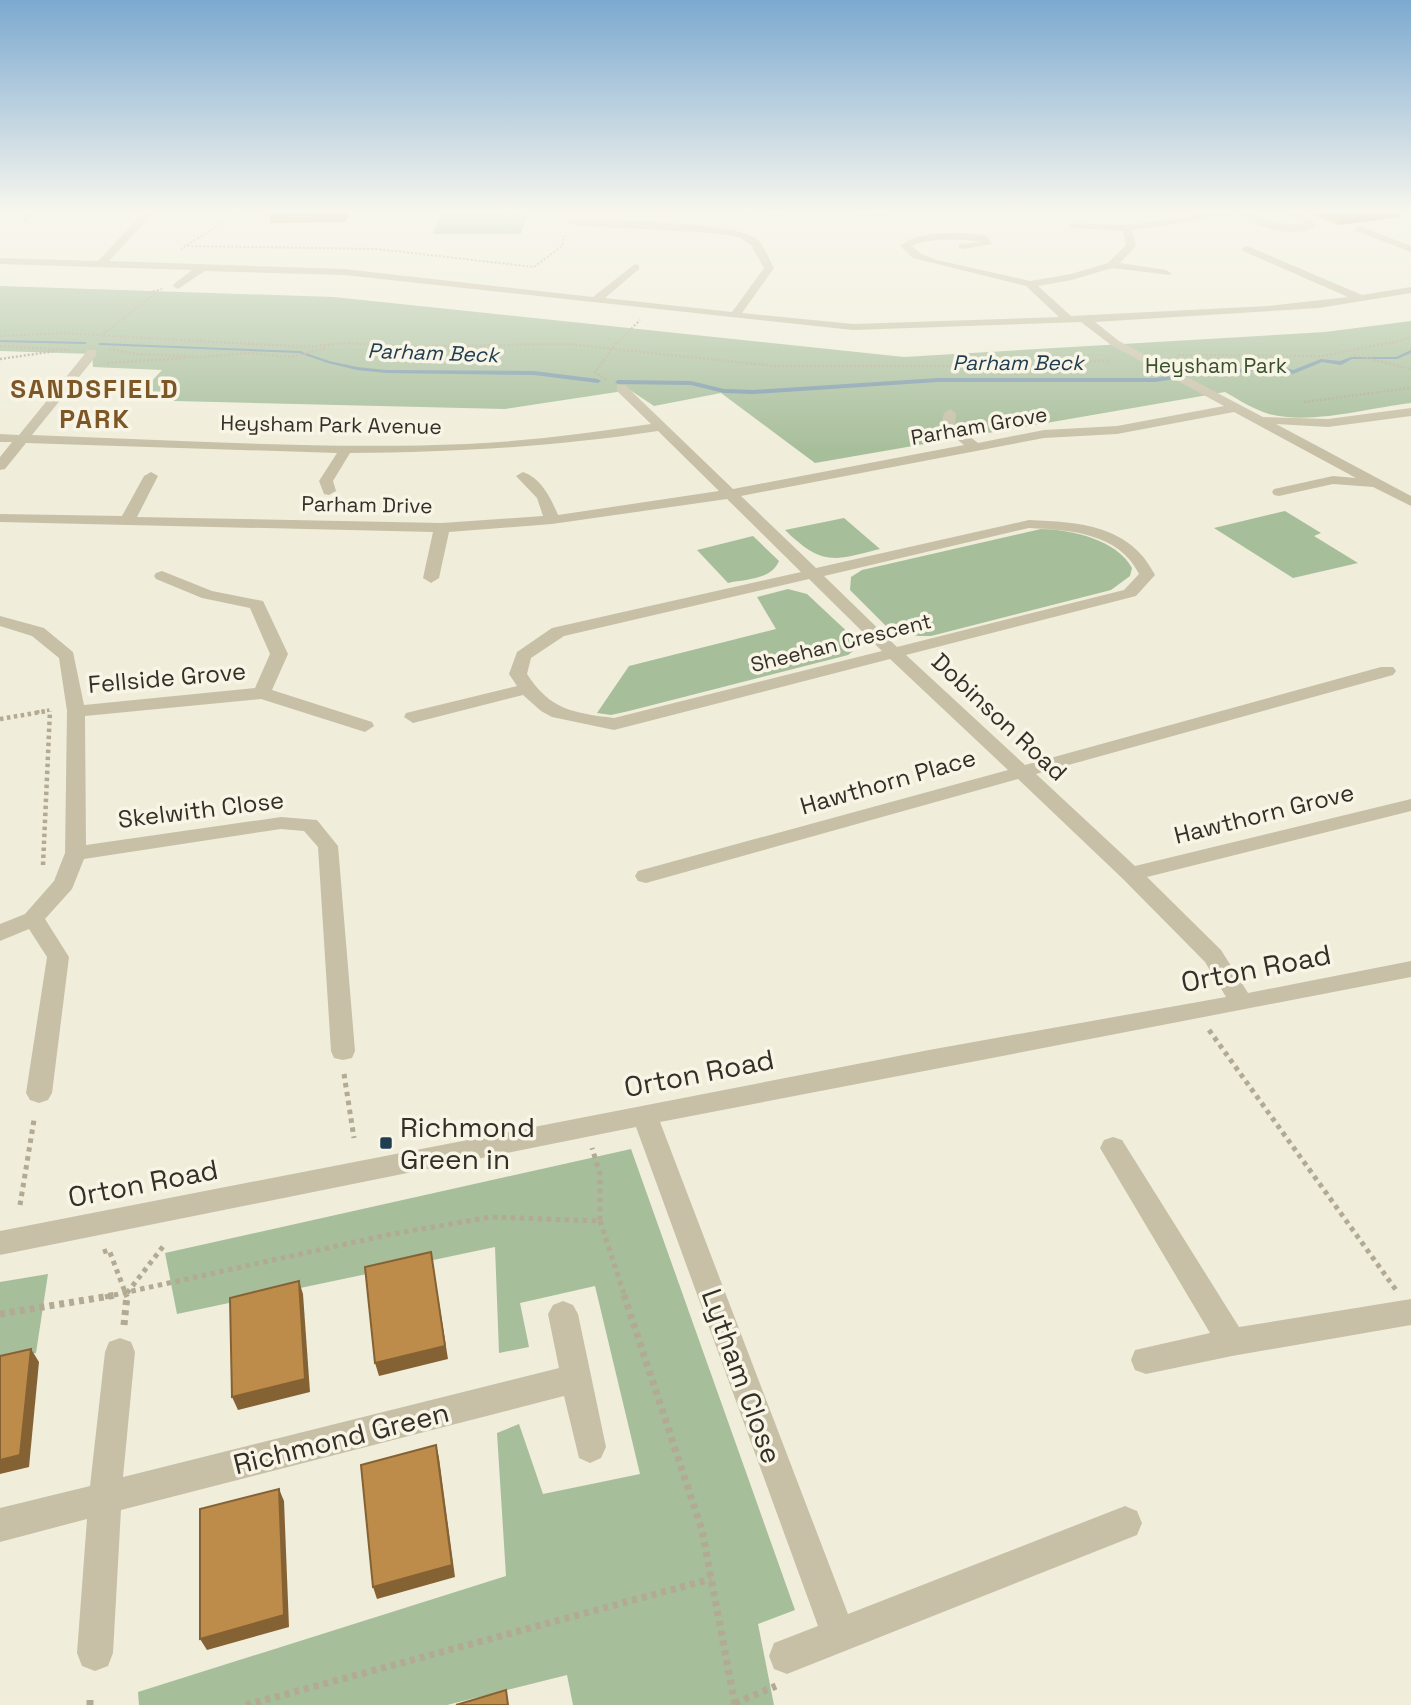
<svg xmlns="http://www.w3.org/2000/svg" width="1411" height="1705" viewBox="0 0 1411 1705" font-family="'Space Grotesk',sans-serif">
<rect width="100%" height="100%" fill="#f0edda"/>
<g fill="#a7be9b">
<path d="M443 211H528L521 234H433Z"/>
<path d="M0 286 334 297 904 357 1325 332 1411 321V403C1368 408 1311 425 1269 414 1253 409 1239 400 1225 392L815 463 721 393 654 406 630 390 505 409 134 400 162 370 93 367 92 354 0 351Z"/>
<path d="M1285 511 1321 533 1314 536 1358 563 1293 578 1214 528Z"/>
<path d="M844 518 880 549C833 561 822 566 785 530Z"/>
<path d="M1041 529C1070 529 1117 540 1132 568L1130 576 1111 590 931 636H919L896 633 888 628 850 590 851 577 862 570Z"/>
<path d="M753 536 779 561C771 580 746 579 728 583L697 550Z"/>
<path d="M788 589 807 594 854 638 853 651 848 655 629 711 611 715 597 713 629 666 776 629 757 597Z"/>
<path d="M631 1149 795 1610 758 1624 774 1705H573L567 1675 447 1705H139L138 1692 506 1576 497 1433 519 1424 543 1494 640 1474 595 1286 520 1303 529 1347 499 1353 495 1247 177 1314 165 1253Z"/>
<path d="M48 1274 36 1353 0 1361V1282Z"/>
</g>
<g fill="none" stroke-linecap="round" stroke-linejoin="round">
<g fill="#7b99ab" fill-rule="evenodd">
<path d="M0 340 85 342 87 343 85 344 0 342Z"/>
<path d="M101 343 300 351 329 361 357 367 386 370 534 371 598 379 601 381 598 383 534 375 386 373 357 370 328 363 299 353 99 345V343Z"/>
<path d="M1411 350V353L1397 359H1352L1341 365 1322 362 1293 374 1266 365 1246 373 1221 372 1155 382H938L753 394 724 393 691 385 618 384 615 382 618 380 691 381 724 389 753 390 938 378H1155L1221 368 1245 369 1266 361 1293 370 1321 359 1340 361 1351 357H1396Z"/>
</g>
<g stroke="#b2aa92" stroke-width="2" stroke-dasharray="2 2" stroke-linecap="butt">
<path d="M727 213 821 218 957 211"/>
<path d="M187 245 224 222"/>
<path d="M181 250 185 246 377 249 534 267 562 246 564 236"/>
<path d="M103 334 155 294 151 292 162 289"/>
<path d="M0 336 64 333 230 343"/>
<path d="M617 343 640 320"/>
<path d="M1392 343 1411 337"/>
</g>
<g stroke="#b2aa92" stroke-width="2.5" stroke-dasharray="2 2" stroke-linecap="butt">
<path d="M200 341 307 347 345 343 412 347 566 344 775 366H1041L1110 360"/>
<path d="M0 346 69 350"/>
<path d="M109 349 137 354 202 357 250 353 289 357 326 348"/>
<path d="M1178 355 1323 356 1398 341"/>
<path d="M1354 355 1411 369"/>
<path d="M0 359 56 351"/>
<path d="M107 363 185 358"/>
<path d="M606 380 595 372 618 341"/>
<path d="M1304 402 1411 388"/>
</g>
<path stroke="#b2aa92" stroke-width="3.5" stroke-dasharray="2.5 2.5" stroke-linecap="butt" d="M37 712 50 710V712"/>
<g stroke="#b2aa92" stroke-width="4.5" stroke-dasharray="3.5 3.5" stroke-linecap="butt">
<path d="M0 719 47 711"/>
<path d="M43 865 50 711"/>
</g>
<g stroke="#b2aa92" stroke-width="5" stroke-dasharray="4.5 4.5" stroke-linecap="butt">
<path d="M1209 1030 1396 1290"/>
<path d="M344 1074 354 1138"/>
<path d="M20 1205 34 1120"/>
<path d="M600 1221 625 1297"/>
<path d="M103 1252 109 1250 127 1297"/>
<path d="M127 1293 165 1244"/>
<path d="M105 1297 387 1235 491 1217 600 1221V1174L592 1148"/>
</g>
<g stroke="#b2aa92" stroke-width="7" stroke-dasharray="5 5" stroke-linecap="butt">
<path d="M624 1295 702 1530 735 1705"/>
<path d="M0 1314 116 1295"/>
<path d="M124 1325 127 1295"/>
<path d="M90 1700V1705"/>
<path d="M735 1703 776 1686"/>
<path d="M246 1705 711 1579"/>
</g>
<g fill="#c7c0a7" fill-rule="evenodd">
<path d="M27 211H36L27 222 22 219Z"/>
<path d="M145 211H155L109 261 344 269 593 297 635 264 639 265V269L605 298 732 312 764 268 751 245 739 237 712 233 572 225 567 222 572 219C607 221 735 220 758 240 765 247 769 260 774 268L742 313 853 324 1059 317 1026 286 913 258 900 246C920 229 963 232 987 236L992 244 963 249 959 248V244L981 242C961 239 931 237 912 246L921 254 937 260 1030 281 1071 274 1108 263 1126 245 1123 231 1073 228 1070 227V223L1127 225 1222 211H1248L1275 223 1305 224 1277 211C1290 211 1309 213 1316 226 1295 239 1258 228 1240 214L1132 230 1136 246 1120 263 1166 270 1171 273 1170 275 1112 268 1072 280 1038 286 1071 316 1268 306 1348 297 1243 251 1242 249 1247 246 1362 295 1411 287V293L1319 308 1095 322 1119 341 1263 417 1328 419 1411 408V416L1328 427 1276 424 1411 496V506L1373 487 1333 484 1279 496 1274 495 1272 492 1274 489 1333 476 1356 478 1234 412 1117 434 1044 438 741 496 816 568 1029 520C1079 522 1130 525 1155 575L1136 596 906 655 1025 765 1381 667H1393L1396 671 1393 675 1036 774 1135 866 1411 799V811L1147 877 1221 950 1248 993 1411 961V977L660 1122 848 1614 1125 1506 1137 1511 1142 1523 1137 1535 787 1674 774 1669 769 1656 774 1643 818 1626 636 1127 0 1255V1231L929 1050 1226 997 1205 962 1123 879 1018 779 646 883 638 881 635 876 638 871 1008 770 890 659 614 730 552 717 541 711 523 695 413 723 404 717 406 713 517 686 509 674 517 652 552 628 801 572 727 499 552 524 449 532 439 578 431 583 423 578 433 532 0 522V514L122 516 144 476 151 472 158 476 137 517 442 523 543 516 537 498 516 476 523 472C541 478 551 498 558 515L719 491 658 431C552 447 457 452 350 453L333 481 336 491 329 495 324 494 319 481 337 453 26 443 5 469 0 470V457L12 442H0V434L19 435 88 350H96V356L32 435C177 440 322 450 467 444 529 441 590 433 651 424L617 391V385H625L733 489 964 445 941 426 944 413 950 409 956 413 955 425 978 443 1044 430 1117 426 1224 406 1111 345 1081 322 853 330 344 275 205 271 178 289 173 286 174 284 192 270 0 264V258L98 261ZM1029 528C1070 530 1119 533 1139 574L1124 590 897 647 824 576ZM809 579 882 651 614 718C574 713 550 710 527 674L531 658 564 636Z"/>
<path d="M234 211H243L237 217 232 214Z"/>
<path d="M1356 227H1362L1411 246V252L1356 231Z"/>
<path d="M162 571 212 591 263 601 288 654 272 690 372 722 374 726 365 732 261 699 85 716 86 845 281 817 317 820 338 846 355 1051 352 1058 343 1060 334 1058 331 1051 318 847 304 831 281 829 84 859 72 889 45 919 69 957 52 1093 48 1100 39 1103 30 1100 26 1093 47 957 29 929 0 941V924L25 914 54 881 65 853 67 711 59 658 32 636 0 626V616L44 628 73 652 84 705 255 688 270 654 250 608 202 598 156 579 154 576 156 573Z"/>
<path d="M1113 1137 1122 1140 1239 1327 1411 1299V1325L1232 1356 1146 1374 1135 1370 1131 1360 1135 1350 1210 1333 1100 1148 1104 1140Z"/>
<path d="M563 1301 573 1305 578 1314 606 1447 601 1458 590 1463 579 1458 564 1396 121 1510 113 1653 108 1666 95 1671 82 1666 77 1653 87 1519 0 1542V1508L90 1486 105 1352 109 1342 120 1338 131 1342 135 1352 123 1477 559 1368 548 1314 553 1305Z"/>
</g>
</g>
<g fill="#a37840">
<path d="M269 211H351L345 222 271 223Z"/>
<path d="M1304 211H1401L1400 217 1339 225Z"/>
</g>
<g fill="#856234">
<path d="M343 211H351L345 222Z"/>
<path d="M1378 211H1401L1400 217 1339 225 1341 216Z"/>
<path d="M431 1252 448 1359 379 1376 375 1363Z"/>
<path d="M299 1281 303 1294 310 1392 238 1410 232 1397Z"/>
<path d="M31 1349 39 1362 29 1467 0 1474V1460Z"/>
<path d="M436 1445 439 1458 455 1577 377 1599 373 1587Z"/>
<path d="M279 1489 284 1501 289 1627 207 1650 200 1639Z"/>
</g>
<g fill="#be8c4a" stroke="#856234" stroke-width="2">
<path d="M1329 211H1378L1341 216Z"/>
<path d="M431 1252 445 1346 375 1363 365 1267Z"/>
<path d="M299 1281 305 1379 232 1397 230 1298Z"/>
<path d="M31 1349 20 1455 0 1460V1356Z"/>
<path d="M436 1445 452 1565 373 1587 361 1465Z"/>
<path d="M279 1489 284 1615 200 1639V1509Z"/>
<path d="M506 1690 508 1705H456Z"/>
</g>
<linearGradient id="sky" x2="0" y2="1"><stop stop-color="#7ca9d0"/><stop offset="0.47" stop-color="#f8f7ee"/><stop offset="1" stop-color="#f8f7ee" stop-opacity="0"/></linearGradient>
<rect width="1411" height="450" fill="url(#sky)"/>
<rect fill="#203e52" stroke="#f8f5e6" stroke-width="2.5" x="379" y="1136" width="14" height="14" rx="3.5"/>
<g text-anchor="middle" stroke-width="7" stroke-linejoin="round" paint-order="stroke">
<g font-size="21" font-style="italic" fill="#203e52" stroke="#f8f5e6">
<text transform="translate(433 353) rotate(2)" y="7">Parham Beck</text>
<text x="1018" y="370">Parham Beck</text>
</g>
<g font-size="21" fill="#38502d" stroke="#f8f5e6">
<text x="1216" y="373">Heysham Park</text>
</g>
<g font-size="21" fill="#342f27" stroke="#f8f5e6">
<text transform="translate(331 425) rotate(1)" y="7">Heysham Park Avenue</text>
<text transform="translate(979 426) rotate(-10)" y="7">Parham Grove</text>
<text transform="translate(367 505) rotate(1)" y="7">Parham Drive</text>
<text transform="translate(841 643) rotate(-14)" y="7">Sheehan Crescent</text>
</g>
<g font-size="24" fill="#342f27" stroke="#f8f5e6">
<text transform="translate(167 678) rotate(-5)" y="8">Fellside Grove</text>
<text transform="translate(999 717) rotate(43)" y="8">Dobinson Road</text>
<text transform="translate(888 782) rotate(-16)" y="8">Hawthorn Place</text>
<text transform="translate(201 810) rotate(-7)" y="8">Skelwith Close</text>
<text transform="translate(1264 814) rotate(-14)" y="8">Hawthorn Grove</text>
</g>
<g font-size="26" font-weight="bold" letter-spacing="2" fill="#7d5726" stroke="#f8f5e6">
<text x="95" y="398">SANDSFIELD<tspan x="95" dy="30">PARK</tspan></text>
</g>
<g font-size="28" fill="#342f27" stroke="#f8f5e6">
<text transform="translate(1256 968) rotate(-11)" y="10">Orton Road</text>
<text transform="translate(699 1073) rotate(-11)" y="10">Orton Road</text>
<text transform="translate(143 1183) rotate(-11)" y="10">Orton Road</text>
<text transform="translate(742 1376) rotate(70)" y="10">Lytham Close</text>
<text transform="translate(341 1438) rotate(-14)" y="10">Richmond Green</text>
</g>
<g font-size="28" fill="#342f27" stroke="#f8f5e6" text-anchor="start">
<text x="400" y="1137">Richmond<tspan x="400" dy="32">Green in</tspan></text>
</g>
</g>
</svg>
